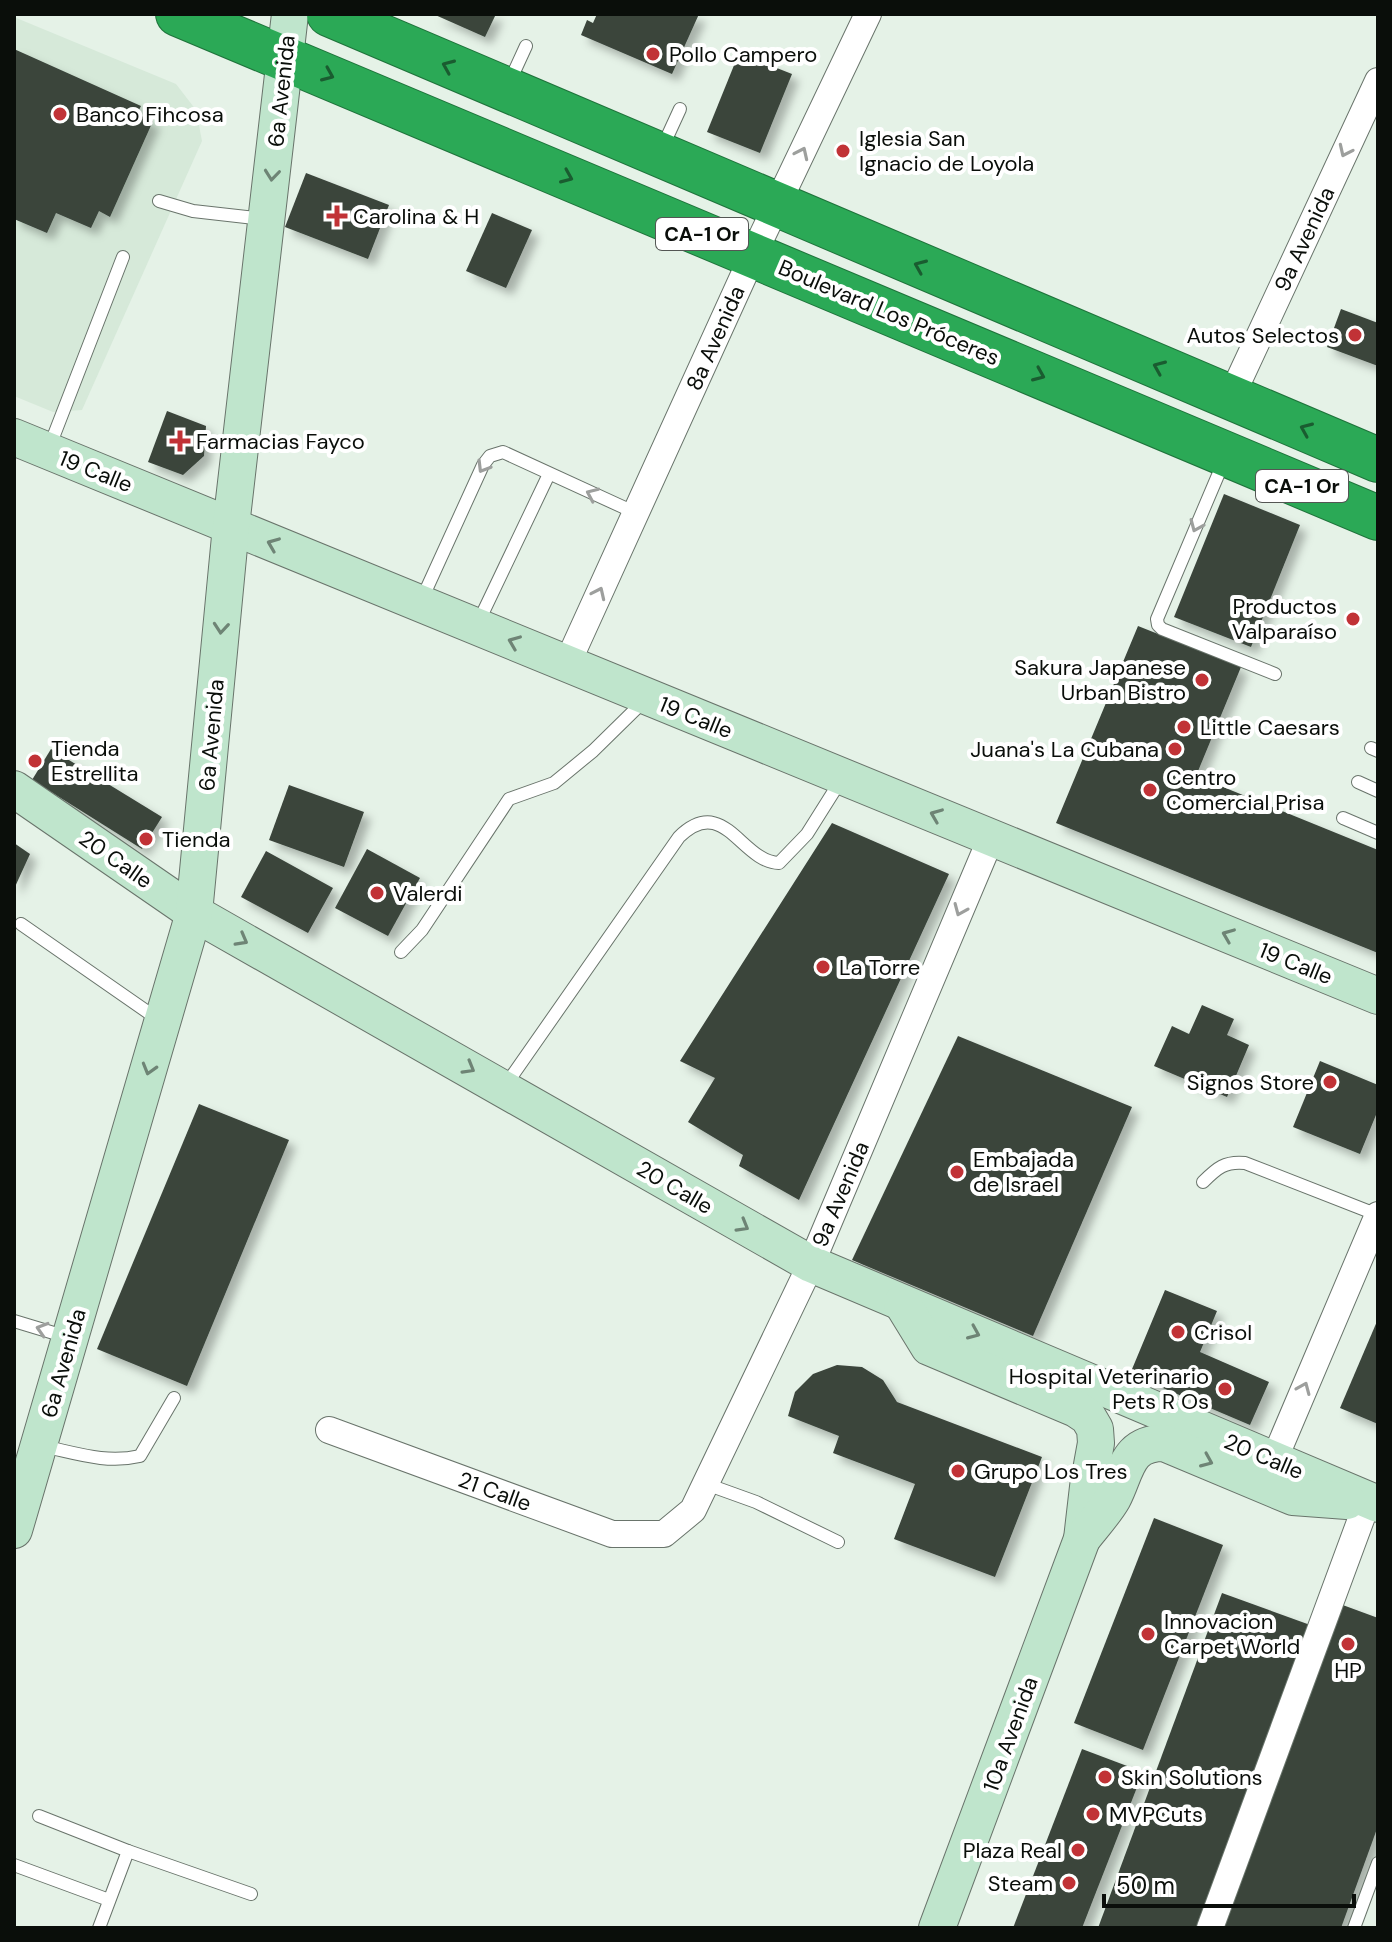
<svg xmlns="http://www.w3.org/2000/svg" width="1392" height="1942" viewBox="0 0 1392 1942" font-family="'DM Sans',sans-serif">
<defs>
<filter id="shadow"><feDropShadow dx="7" dy="7" stdDeviation="4" flood-color="#0004"/></filter>
</defs>
<rect width="100%" height="100%" fill="#e5f2e7"/>
<path fill="#d6e9d9" d="M14 17 176 84 196 110 202 141 82 410 53 412 14 396Z"/>
<g fill="#3a443b" filter="url(#shadow)">
<path d="M433 14H496L485 37Z"/>
<path d="M597 14H699L672 74 581 35 587 20 593 23Z"/>
<path d="M14 49 141 106 137 114 153 121 110 217 99 211 91 228 56 213 47 233 14 219Z"/>
<path d="M739 53 792 74 760 153 707 132Z"/>
<path d="M306 173 389 205 368 259 285 227Z"/>
<path d="M492 213 532 230 506 288 466 271Z"/>
<path d="M1341 309 1378 323V366L1327 347Z"/>
<path d="M167 411 206 426 204 456 183 475 148 462Z"/>
<path d="M1224 494 1300 525 1251 647 1174 617Z"/>
<path d="M1138 626 1241 667 1196 776 1378 850V953L1056 823Z"/>
<path d="M51 749 162 817 142 849 32 780Z"/>
<path d="M289 785 364 812 344 867 269 840Z"/>
<path d="M832 823 949 874 799 1200 739 1166 743 1155 688 1122 715 1078 680 1061Z"/>
<path d="M14 843 30 854 14 889Z"/>
<path d="M367 849 420 878 388 936 335 908Z"/>
<path d="M266 851 333 888 308 933 241 897Z"/>
<path d="M1202 1005 1234 1019 1227 1035 1249 1045 1227 1097 1154 1066 1172 1026 1189 1034Z"/>
<path d="M958 1036 1132 1107 1033 1336 852 1260Z"/>
<path d="M1320 1061 1378 1085V1110L1360 1154 1293 1127Z"/>
<path d="M199 1104 289 1140 187 1386 97 1349Z"/>
<path d="M1165 1290 1217 1311 1200 1352 1269 1382 1250 1425 1130 1374Z"/>
<path d="M1378 1319V1424L1340 1408Z"/>
<path d="M837 1365 862 1367 883 1380 897 1402 1042 1457 995 1577 894 1539 915 1484 833 1453 839 1436 788 1416 795 1392 813 1374Z"/>
<path d="M1154 1518 1223 1545 1143 1750 1074 1723Z"/>
<path d="M1222 1593 1313 1626 1201 1928H1098Z"/>
<path d="M1340 1604 1378 1618V1826L1341 1928H1224Z"/>
<path d="M1082 1749 1143 1772 1082 1928H1013Z"/>
</g>
<g fill="none" stroke-linecap="round" stroke-linejoin="round">
<g stroke="#69746b" stroke-width="14">
<g id="lane">
<path d="M509 83 526 46"/>
<path d="M663 146 680 109"/>
<path d="M159 201 193 211 264 219"/>
<path d="M49 448 123 257"/>
<path d="M1224 461 1157 619 1158 625 1162 629 1275 674"/>
<path d="M421 601 483 465 490 456 503 452 636 513"/>
<path d="M478 623 549 474"/>
<path d="M1371 748 1378 751"/>
<path d="M1358 782 1378 791"/>
<path d="M1343 818 1378 833"/>
<path d="M21 924 159 1020"/>
<path d="M401 952 422 930 509 799 554 783 593 751 646 699"/>
<path d="M505 1086 679 837C724 793 741 862 779 863L807 834 841 780"/>
<path d="M1203 1182C1217 1168 1225 1161 1245 1163L1378 1215"/>
<path d="M14 1321 67 1337"/>
<path d="M42 1446C76 1453 106 1464 140 1456L174 1398"/>
<path d="M706 1484 756 1502 838 1542"/>
<path d="M39 1816 128 1851 99 1928"/>
<path d="M128 1851 251 1894"/>
<path d="M14 1865 109 1900"/>
<path d="M1354 1928 1378 1863"/>
</g>
</g>
<g stroke="#69746b" stroke-width="28">
<g id="street">
<path d="M1231 397 1378 81"/>
<path d="M567 664 753 255 868 14"/>
<path d="M329 1430 612 1534H664L693 1510 811 1264 991 838"/>
<path d="M1274 1460 1378 1215"/>
<path d="M1210 1928 1367 1503"/>
</g>
</g>
<g stroke="#69746b" stroke-width="38">
<g id="secondary">
<path d="M14 437 1378 996"/>
<path d="M14 789 194 913 811 1264 1378 1504"/>
<path d="M902 1303 929 1347 1076 1409 1088 1417 1095 1429 1096 1443 1088 1487 1082 1539 937 1928"/>
<path d="M14 1530 194 913 231 526 290 14"/>
<path d="M1082 1539C1092 1526 1105 1512 1113 1498 1127 1471 1126 1443 1164 1443L1293 1497 1347 1501"/>
</g>
</g>
<g stroke="#1f733b" stroke-width="46">
<g id="highway">
<path d="M178 14 1378 518"/>
<path d="M329 14 1378 460"/>
</g>
</g>
<use href="#lane" stroke="#fff" stroke-width="12"/>
<use href="#street" stroke="#fff" stroke-width="26"/>
<use href="#secondary" stroke="#bfe5cc" stroke-width="36"/>
<use href="#highway" stroke="#2ba956" stroke-width="44"/>
</g>
<defs><path id="oneway-chevron" d="M-2-3.5L2.5 0L-2 3.5" fill="none" stroke-width="1.6" stroke-linecap="round" stroke-linejoin="round" transform="scale(2)"/></defs>
<g stroke="#1a5c30">
<use href="#oneway-chevron" transform="translate(448 66) rotate(-157)"/>
<use href="#oneway-chevron" transform="translate(328 75) rotate(23)"/>
<use href="#oneway-chevron" transform="translate(567 177) rotate(23)"/>
<use href="#oneway-chevron" transform="translate(920 266) rotate(-157)"/>
<use href="#oneway-chevron" transform="translate(1159 367) rotate(-157)"/>
<use href="#oneway-chevron" transform="translate(1039 375) rotate(23)"/>
<use href="#oneway-chevron" transform="translate(1306 429) rotate(-157)"/>
</g>
<g stroke="#9d9f9d">
<use href="#oneway-chevron" transform="translate(1345 151) rotate(115)"/>
<use href="#oneway-chevron" transform="translate(802 153) rotate(-65)"/>
<use href="#oneway-chevron" transform="translate(483 467) rotate(121)"/>
<use href="#oneway-chevron" transform="translate(592 494) rotate(-156)"/>
<use href="#oneway-chevron" transform="translate(1196 526) rotate(113)"/>
<use href="#oneway-chevron" transform="translate(599 593) rotate(-65)"/>
<use href="#oneway-chevron" transform="translate(960 910) rotate(113)"/>
<use href="#oneway-chevron" transform="translate(42 1329) rotate(-163)"/>
<use href="#oneway-chevron" transform="translate(1304 1388) rotate(-67)"/>
</g>
<g stroke="#6e8475">
<use href="#oneway-chevron" transform="translate(272 175) rotate(96)"/>
<use href="#oneway-chevron" transform="translate(273 544) rotate(-158)"/>
<use href="#oneway-chevron" transform="translate(221 628) rotate(95)"/>
<use href="#oneway-chevron" transform="translate(514 642) rotate(-158)"/>
<use href="#oneway-chevron" transform="translate(936 815) rotate(-158)"/>
<use href="#oneway-chevron" transform="translate(1228 935) rotate(-158)"/>
<use href="#oneway-chevron" transform="translate(242 940) rotate(29)"/>
<use href="#oneway-chevron" transform="translate(469 1068) rotate(30)"/>
<use href="#oneway-chevron" transform="translate(149 1069) rotate(106)"/>
<use href="#oneway-chevron" transform="translate(743 1226) rotate(30)"/>
<use href="#oneway-chevron" transform="translate(974 1333) rotate(23)"/>
<use href="#oneway-chevron" transform="translate(1207 1461) rotate(23)"/>
</g>
<g fill="#c13236" stroke="#fff" stroke-width="3">
<circle cx="653" cy="54" r="8"/>
<circle cx="60" cy="114" r="8"/>
<circle cx="843" cy="151" r="8"/>
<path d="M333 204h8v8h8v8h-8v8h-8v-8h-8v-8h8z"/>
<circle cx="1355" cy="335" r="8"/>
<path d="M176 429h8v8h8v8h-8v8h-8v-8h-8v-8h8z"/>
<circle cx="1353" cy="619" r="8"/>
<circle cx="1202" cy="680" r="8"/>
<circle cx="1184" cy="727" r="8"/>
<circle cx="1175" cy="749" r="8"/>
<circle cx="35" cy="761" r="8"/>
<circle cx="1150" cy="790" r="8"/>
<circle cx="146" cy="839" r="8"/>
<circle cx="377" cy="893" r="8"/>
<circle cx="823" cy="967" r="8"/>
<circle cx="1330" cy="1082" r="8"/>
<circle cx="957" cy="1172" r="8"/>
<circle cx="1178" cy="1332" r="8"/>
<circle cx="1225" cy="1389" r="8"/>
<circle cx="958" cy="1471" r="8"/>
<circle cx="1148" cy="1634" r="8"/>
<circle cx="1348" cy="1644" r="8"/>
<circle cx="1105" cy="1777" r="8"/>
<circle cx="1093" cy="1814" r="8"/>
<circle cx="1078" cy="1850" r="8"/>
<circle cx="1069" cy="1883" r="8"/>
</g>
<g text-anchor="middle" stroke-width="8" stroke-linejoin="round" paint-order="stroke">
<g fill="#fff" stroke="#545654" stroke-width="2">
<rect x="656" y="218" width="92" height="32" rx="6"/>
<rect x="1256" y="470" width="92" height="32" rx="6"/>
</g>
<g font-size="20" font-weight="bold" fill="#0a0e0a">
<text x="702" y="241">CA-1 Or</text>
<text x="1302" y="493">CA-1 Or</text>
</g>
<g font-size="22" fill="#0a0e0a" stroke="#fff" text-anchor="start">
<text x="669" y="62">Pollo Campero</text>
<text x="76" y="122">Banco Fihcosa</text>
<text x="859" y="146">Iglesia San<tspan x="859" dy="25">Ignacio de Loyola</tspan></text>
<text x="353" y="224">Carolina &amp; H</text>
<text x="1339" y="343" text-anchor="end">Autos Selectos</text>
<text x="196" y="449">Farmacias Fayco</text>
<text x="1337" y="614" text-anchor="end">Productos<tspan x="1337" dy="25">Valparaíso</tspan></text>
<text x="1186" y="675" text-anchor="end">Sakura Japanese<tspan x="1186" dy="25">Urban Bistro</tspan></text>
<text x="1200" y="735">Little Caesars</text>
<text x="51" y="756">Tienda<tspan x="51" dy="25">Estrellita</tspan></text>
<text x="1159" y="757" text-anchor="end">Juana's La Cubana</text>
<text x="1166" y="785">Centro<tspan x="1166" dy="25">Comercial Prisa</tspan></text>
<text x="162" y="847">Tienda</text>
<text x="393" y="901">Valerdi</text>
<text x="839" y="975">La Torre</text>
<text x="1314" y="1090" text-anchor="end">Signos Store</text>
<text x="973" y="1167">Embajada<tspan x="973" dy="25">de Israel</tspan></text>
<text x="1194" y="1340">Crisol</text>
<text x="1209" y="1384" text-anchor="end">Hospital Veterinario<tspan x="1209" dy="25">Pets R Os</tspan></text>
<text x="974" y="1479">Grupo Los Tres</text>
<text x="1164" y="1629">Innovacion<tspan x="1164" dy="25">Carpet World</tspan></text>
<text x="1348" y="1678" text-anchor="middle">HP</text>
<text x="1121" y="1785">Skin Solutions</text>
<text x="1109" y="1822">MVPCuts</text>
<text x="1062" y="1858" text-anchor="end">Plaza Real</text>
<text x="1053" y="1891" text-anchor="end">Steam</text>
</g>
<g font-size="22" fill="#0a0e0a" stroke="#fff">
<text transform="translate(281 91) rotate(-84)" y="8">6a Avenida</text>
<text transform="translate(1304 239) rotate(-65)" y="8">9a Avenida</text>
<text transform="translate(889 312) rotate(23)" y="8">Boulevard Los Próceres</text>
<text transform="translate(715 338) rotate(-66)" y="8">8a Avenida</text>
<text transform="translate(96 471) rotate(22)" y="8">19 Calle</text>
<text transform="translate(696 717) rotate(22)" y="8">19 Calle</text>
<text transform="translate(211 735) rotate(-85)" y="8">6a Avenida</text>
<text transform="translate(116 859) rotate(35)" y="8">20 Calle</text>
<text transform="translate(1296 963) rotate(22)" y="8">19 Calle</text>
<text transform="translate(675 1187) rotate(30)" y="8">20 Calle</text>
<text transform="translate(840 1194) rotate(-67)" y="8">9a Avenida</text>
<text transform="translate(63 1363) rotate(-74)" y="8">6a Avenida</text>
<text transform="translate(1264 1456) rotate(23)" y="8">20 Calle</text>
<text transform="translate(495 1491) rotate(20)" y="8">21 Calle</text>
<text transform="translate(1010 1734) rotate(-70)" y="8">10a Avenida</text>
</g>
</g>
<rect width="1392" height="1942" fill="none" stroke="#0a0e0a" stroke-width="32"/>
<path d="M1104 1894v12h250v-12" fill="none" stroke="#0a0e0a" stroke-width="4"/>
<text x="1116" y="1894" font-size="24" fill="#0a0e0a" stroke="#ffffff" stroke-width="6" paint-order="stroke">50 m</text>
</svg>
